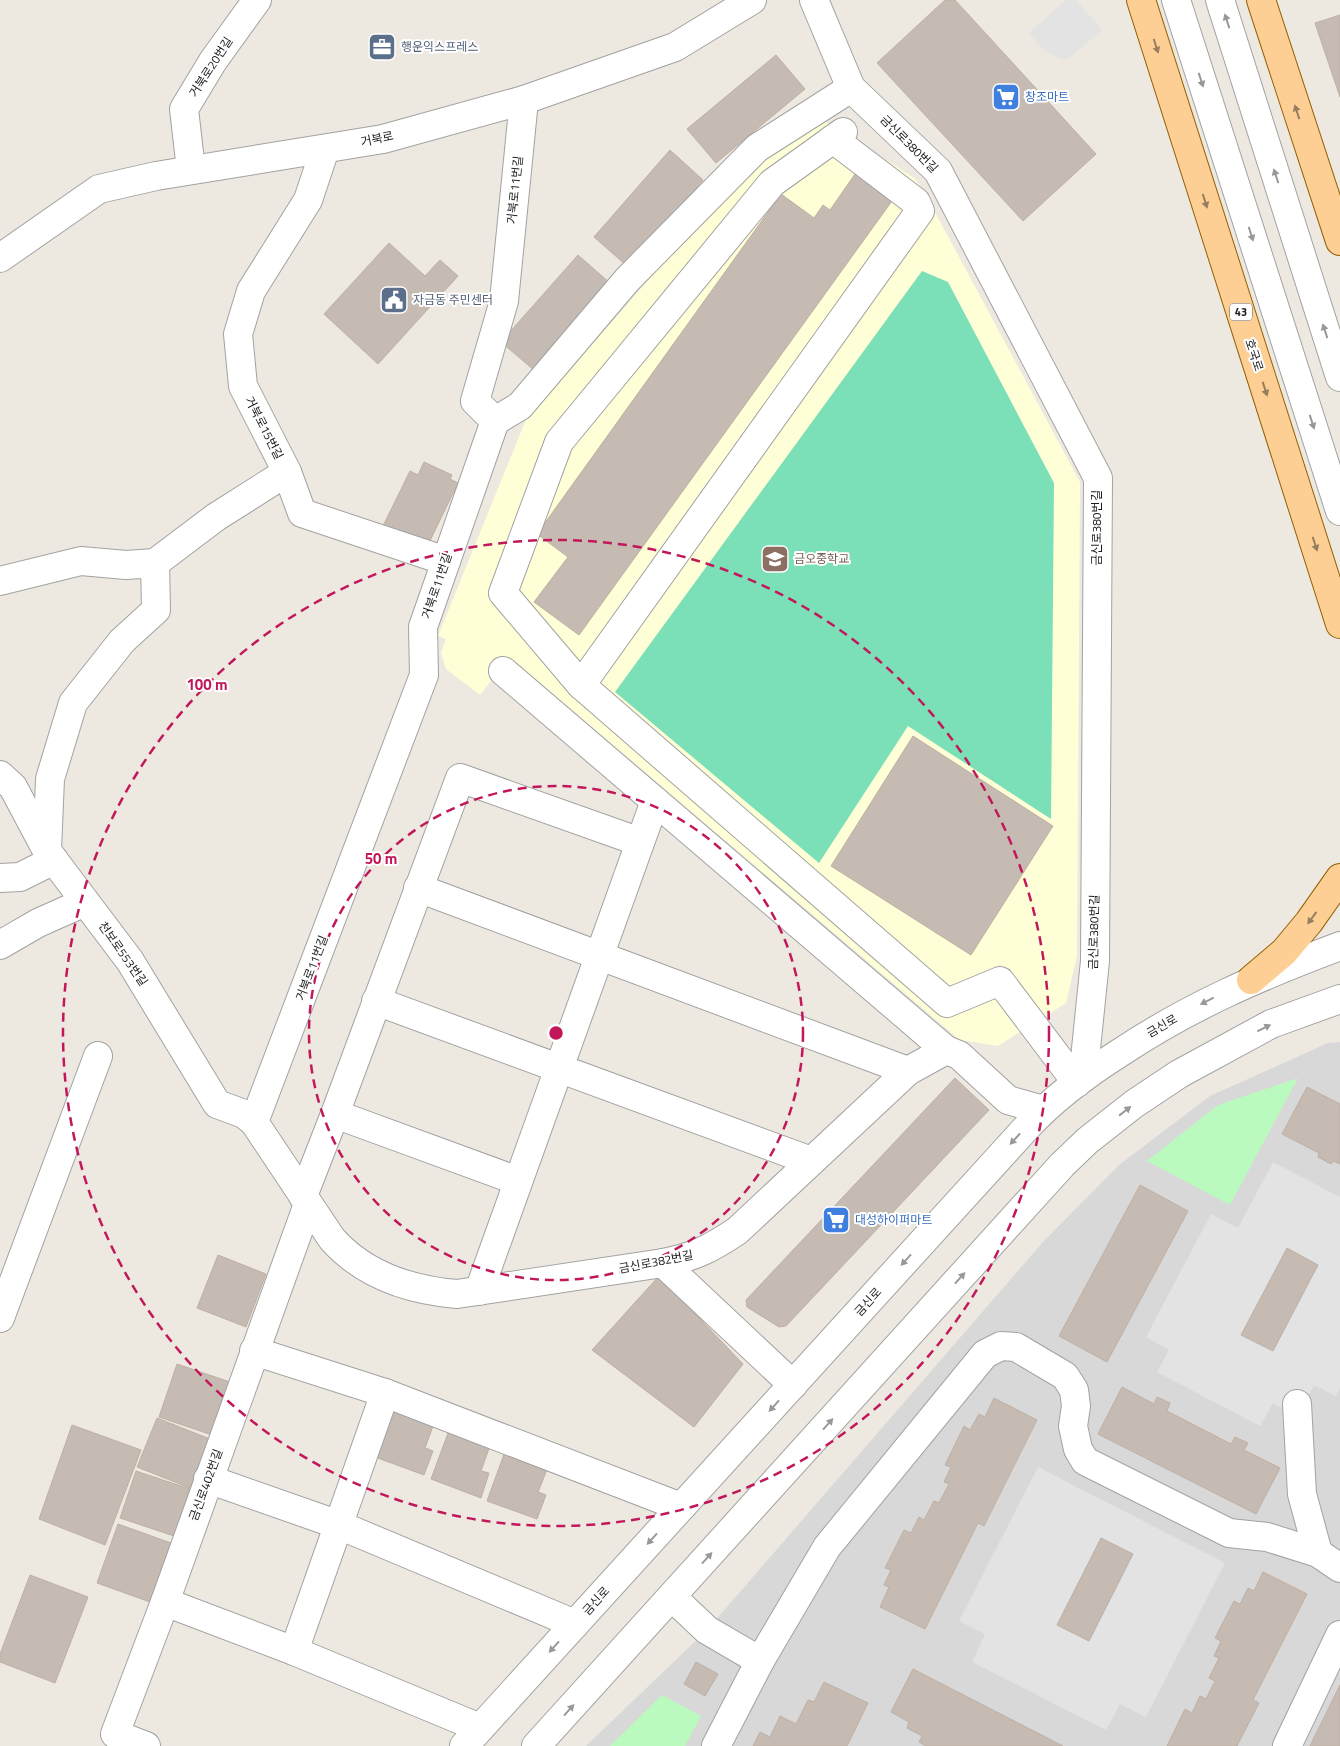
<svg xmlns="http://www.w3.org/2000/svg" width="1340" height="1746" viewBox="0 0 1340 1746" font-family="'Titillium Web','Noto Sans KR',sans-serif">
<rect width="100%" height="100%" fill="#ede9e0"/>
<path fill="#d9d8d8" d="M1340 1042V1746H586L707 1630 1042 1243 1119 1165 1210 1096 1328 1043Z"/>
<path fill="#ffffd7" d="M822 119 914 178 922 188 1080 482 1077 956 1066 1003 998 1046 960 1040 516 662 500 669 480 695 446 669 441 653 446 639 438 636 525 422 730 186Z"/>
<g fill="#bafabf">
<path d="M1298 1078 1230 1205 1147 1161 1218 1105Z"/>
<path d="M662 1695 701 1716 685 1746H610Z"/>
</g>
<path fill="#7bdfb8" d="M922 271 948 282 1054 483 1051 819 908 726 819 863 615 692Z"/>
<g fill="#e3e3e3">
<path d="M1066 0H1076L1102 30 1067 60 1055 57 1044 50 1029 33Z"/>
<path d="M1273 1162 1340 1197V1388L1336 1396 1314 1385 1298 1416 1273 1403 1260 1426 1157 1372 1169 1350 1146 1337 1211 1214 1238 1228Z"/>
<path d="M1038 1467 1225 1563 1146 1717 1120 1704 1106 1730 972 1662 985 1634 959 1621Z"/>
</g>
<g fill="#c5bbb3" stroke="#bfafa2">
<path d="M945 0H955L1096 154 1023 221 877 63Z"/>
<path d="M1340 15V97L1315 23Z"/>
<path d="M776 55 805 89 716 163 687 129Z"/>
<path d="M670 150 703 180 627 266 594 237Z"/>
<path d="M855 174 892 201 579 635 534 602 568 557 537 534 781 194 814 218 823 205 830 210Z"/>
<path d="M389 243 425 276 440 260 458 276 378 364 324 314Z"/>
<path d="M578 255 611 284 535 371 501 342Z"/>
<path d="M424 462 452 475 450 479 458 483 426 549 382 528 410 471 418 475Z"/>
<path d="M913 736 1053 826 971 955 831 866Z"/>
<path d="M955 1078 989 1110 786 1326 779 1327 747 1307 746 1300Z"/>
<path d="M1307 1087 1340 1104V1164L1333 1161 1331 1164 1318 1157 1319 1153 1282 1134Z"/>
<path d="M1140 1185 1188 1211 1107 1362 1059 1336Z"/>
<path d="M1287 1248 1318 1265 1273 1351 1241 1335Z"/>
<path d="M218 1255 266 1274 246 1327 197 1308Z"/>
<path d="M659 1276 743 1364 694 1427 592 1350Z"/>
<path d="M177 1364 230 1382 212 1435 159 1417Z"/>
<path d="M1122 1387 1154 1404 1157 1397 1170 1403 1167 1411 1231 1444 1235 1437 1248 1443 1244 1450 1280 1468 1256 1514 1098 1434Z"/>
<path d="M994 1398 1037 1420 984 1526 978 1523 925 1629 880 1607 889 1587 884 1585 891 1570 885 1568 904 1530 911 1533 919 1517 924 1520 934 1501 939 1503 949 1484 944 1482 951 1467 945 1465 964 1426 970 1430 979 1414 985 1417Z"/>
<path d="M392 1410 436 1418 425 1448 433 1451 424 1475 375 1457Z"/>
<path d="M157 1418 210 1439 190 1488 137 1467Z"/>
<path d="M72 1425 141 1450 105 1545 39 1519Z"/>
<path d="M451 1425 492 1440 481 1471 489 1473 481 1498 431 1479Z"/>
<path d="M507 1446 550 1462 538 1492 546 1495 537 1519 487 1501Z"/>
<path d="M136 1471 190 1489 174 1536 120 1518Z"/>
<path d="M118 1524 171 1543 150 1602 97 1583Z"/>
<path d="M1101 1538 1133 1554 1089 1641 1057 1625Z"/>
<path d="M1263 1572 1307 1594 1253 1700 1259 1703 1237 1746H1167L1185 1709 1192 1713 1200 1696 1206 1699 1215 1681 1209 1678 1219 1658 1214 1656 1221 1641 1215 1638 1234 1601 1240 1604 1248 1588 1254 1591Z"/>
<path d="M30 1575 88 1597 55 1683 0 1662V1654Z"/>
<path d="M696 1662 718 1674 705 1696 684 1684Z"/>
<path d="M913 1669 1063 1746H926L919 1742 922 1736 907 1728 909 1722 891 1712Z"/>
<path d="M824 1682 868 1703 847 1746H753L760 1732 770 1737 780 1716 796 1724 808 1700 814 1702Z"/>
<path d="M1340 1685V1746H1310Z"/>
</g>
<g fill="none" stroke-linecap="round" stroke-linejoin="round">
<g stroke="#a2a2a2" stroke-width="30">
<g id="minor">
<path d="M814 0 851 88 938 171 1098 478 1095 961 1083 1078"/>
<path d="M1176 0 1340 511"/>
<path d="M1220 0 1340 377"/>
<path d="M843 132 772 183 559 442 503 593 581 685 947 1003 1000 981 1077 1083"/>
<path d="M325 149 308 200 251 291 238 334 243 386 287 472 302 513 446 561"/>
<path d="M191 170 184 109 213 61 257 0"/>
<path d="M0 258 99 189 156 176 383 139 524 100 675 47 752 0"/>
<path d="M495 421 520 406 627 280 757 148 851 88"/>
<path d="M155 563 216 517 287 472"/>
<path d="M0 581 81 561 126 565 155 563 156 610 122 641 73 703 50 779 47 850"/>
<path d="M503 671 946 1050"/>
<path d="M581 685 920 211 916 202 833 139"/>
<path d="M0 775 13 787 47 851 130 961 217 1104 244 1114 254 1122 332 1239C364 1275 409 1290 457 1294L663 1263C694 1257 710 1249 737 1231L908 1071 946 1050 959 1055 1008 1100 1043 1110"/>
<path d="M0 878 20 877 54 860"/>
<path d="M418 888 908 1071"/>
<path d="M0 945 38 923 85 902"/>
<path d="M376 1001 811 1161"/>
<path d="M335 1114 518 1181"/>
<path d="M254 1122 424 675 423 627 495 421 475 401 504 301 524 100"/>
<path d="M303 1196 335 1114 460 778 640 842"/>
<path d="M663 1263 793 1385"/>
<path d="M479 1291 655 801"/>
<path d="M0 1318 98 1056"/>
<path d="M254 1351 385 1393 681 1507"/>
<path d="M1297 1404 1302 1494 1318 1553"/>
<path d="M208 1479 339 1525 575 1624"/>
<path d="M672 1597 707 1630 760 1661"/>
<path d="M165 1602 294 1651 480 1728"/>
<path d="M294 1651 385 1393"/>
<path d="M146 1746 115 1734 165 1602 308 1204"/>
<path d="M464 1746 1027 1127C1054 1098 1085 1075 1118 1054 1190 1006 1260 976 1340 946"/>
<path d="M536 1746 1062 1165 1087 1141 1134 1104 1179 1074 1271 1024 1340 999"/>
<path d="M716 1746 760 1661 827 1547 985 1354 1001 1346 1016 1347 1065 1376 1074 1390 1076 1406 1073 1426 1078 1449 1085 1461 1229 1533 1267 1537 1318 1553 1340 1568"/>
<path d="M1287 1746 1340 1635"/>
</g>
</g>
<g stroke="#926000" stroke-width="30">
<g id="major">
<path d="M1141 0 1340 624"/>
<path d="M1261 0 1340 241"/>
<path d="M1251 980 1284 952 1309 922 1340 878"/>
</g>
</g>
<use href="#minor" stroke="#fff" stroke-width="28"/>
<use href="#major" stroke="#fdcf95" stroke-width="28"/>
</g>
<defs><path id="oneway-solid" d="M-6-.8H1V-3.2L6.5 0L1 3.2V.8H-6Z" transform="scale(1.25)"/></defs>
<g fill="#989898">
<use href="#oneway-solid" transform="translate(1227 21) rotate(-108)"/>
<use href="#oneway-solid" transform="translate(1201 80) rotate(72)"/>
<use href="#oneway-solid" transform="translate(1276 176) rotate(-108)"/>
<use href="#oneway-solid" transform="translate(1251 234) rotate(72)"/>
<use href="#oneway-solid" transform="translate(1325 331) rotate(-108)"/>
<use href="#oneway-solid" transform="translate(1312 422) rotate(72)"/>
<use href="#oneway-solid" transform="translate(1207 1001) rotate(153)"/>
<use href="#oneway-solid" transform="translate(1264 1028) rotate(-26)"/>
<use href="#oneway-solid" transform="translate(1125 1111) rotate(-38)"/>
<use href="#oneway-solid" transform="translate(1015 1139) rotate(132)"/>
<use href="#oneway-solid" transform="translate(906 1260) rotate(132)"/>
<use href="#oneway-solid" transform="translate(960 1278) rotate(-48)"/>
<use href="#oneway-solid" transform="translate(774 1406) rotate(132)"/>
<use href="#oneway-solid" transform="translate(828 1424) rotate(-48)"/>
<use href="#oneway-solid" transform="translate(652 1539) rotate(132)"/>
<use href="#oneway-solid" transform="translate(707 1558) rotate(-48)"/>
<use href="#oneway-solid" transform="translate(554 1647) rotate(132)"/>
<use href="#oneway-solid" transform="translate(569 1710) rotate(-48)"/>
</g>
<g fill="#977e5e">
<use href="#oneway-solid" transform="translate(1156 46) rotate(72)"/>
<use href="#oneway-solid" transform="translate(1297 112) rotate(-108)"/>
<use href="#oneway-solid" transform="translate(1205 201) rotate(72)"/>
<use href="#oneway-solid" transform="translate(1265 389) rotate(72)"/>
<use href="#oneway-solid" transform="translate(1315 544) rotate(72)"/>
<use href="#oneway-solid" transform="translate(1312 918) rotate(126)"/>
</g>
<g fill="none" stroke="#c2185b" stroke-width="2.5" stroke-dasharray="9 6">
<circle cx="556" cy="1033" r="247"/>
<circle cx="556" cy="1033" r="493"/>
</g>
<defs>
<g id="office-square" transform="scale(1.4375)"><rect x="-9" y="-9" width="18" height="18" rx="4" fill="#5c6f8a" stroke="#fff"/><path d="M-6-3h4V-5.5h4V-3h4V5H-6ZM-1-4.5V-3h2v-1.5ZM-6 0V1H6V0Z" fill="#fff"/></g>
<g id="supermarket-square" transform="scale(1.4375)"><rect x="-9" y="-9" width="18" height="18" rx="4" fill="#3f7fe0" stroke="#fff"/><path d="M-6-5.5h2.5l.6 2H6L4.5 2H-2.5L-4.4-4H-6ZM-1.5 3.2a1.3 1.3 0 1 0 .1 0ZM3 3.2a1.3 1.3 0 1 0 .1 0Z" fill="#fff"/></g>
<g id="civic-square" transform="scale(1.4375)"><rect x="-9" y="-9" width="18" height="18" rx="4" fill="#5c6f8a" stroke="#fff"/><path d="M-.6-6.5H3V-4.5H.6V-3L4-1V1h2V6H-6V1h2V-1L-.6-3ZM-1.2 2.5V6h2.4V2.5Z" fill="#fff"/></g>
<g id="school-square" transform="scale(1.4375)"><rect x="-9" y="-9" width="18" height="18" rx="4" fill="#8d6e63" stroke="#fff"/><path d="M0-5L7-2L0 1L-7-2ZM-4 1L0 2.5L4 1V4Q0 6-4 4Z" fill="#fff"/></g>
</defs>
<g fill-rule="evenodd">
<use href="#office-square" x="382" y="47"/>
<use href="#supermarket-square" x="1006" y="97"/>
<use href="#civic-square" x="394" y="300"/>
<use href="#school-square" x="775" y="559"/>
<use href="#supermarket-square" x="836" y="1220"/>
</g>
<g text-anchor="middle" stroke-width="4" stroke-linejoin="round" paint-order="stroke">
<rect fill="#fff" stroke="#5f5f5f" stroke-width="1" x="1230" y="303.5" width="22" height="17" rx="4"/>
<g font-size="11" font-weight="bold" fill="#1b1b1b">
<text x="1241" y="316">43</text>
</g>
<g font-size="12" fill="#4e5e75" stroke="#fff" text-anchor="start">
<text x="401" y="51">행운익스프레스</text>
<text x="413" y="304">자금동 주민센터</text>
</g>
<g font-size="12" fill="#1b1b1b" stroke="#fff">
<text transform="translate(211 67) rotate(-57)" y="4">거북로20번길</text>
<text transform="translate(377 139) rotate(-12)" y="4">거북로</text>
<text transform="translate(909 144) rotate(45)" y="4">금신로380번길</text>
<text transform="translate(515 190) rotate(-84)" y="4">거북로11번길</text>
<text transform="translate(1254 355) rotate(72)" y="4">호국로</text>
<text transform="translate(264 428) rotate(63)" y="4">거북로15번길</text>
<text transform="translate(1097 528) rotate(-90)" y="4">금신로380번길</text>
<text transform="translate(437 586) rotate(-71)" y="4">거북로11번길</text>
<text transform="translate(1094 932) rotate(-89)" y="4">금신로380번길</text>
<text transform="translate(123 954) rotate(55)" y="4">천보로553번길</text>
<text transform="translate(312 968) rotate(-69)" y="4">거북로11번길</text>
<text transform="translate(1162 1026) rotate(-30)" y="4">금신로</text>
<text transform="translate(656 1262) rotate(-11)" y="4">금신로382번길</text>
<text transform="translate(868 1302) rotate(-48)" y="4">금신로</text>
<text transform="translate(206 1485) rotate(-70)" y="4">금신로402번길</text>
<text transform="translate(596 1601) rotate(-48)" y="4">금신로</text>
</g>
<g font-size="12" fill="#366cbe" stroke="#fff" text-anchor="start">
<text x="1025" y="101">창조마트</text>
<text x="855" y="1224">대성하이퍼마트</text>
</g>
<g font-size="12" fill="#785e54" stroke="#fff" text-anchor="start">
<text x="794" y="563">금오중학교</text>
</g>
</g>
<circle cx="556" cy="1033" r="8" fill="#c2185b" stroke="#fff" stroke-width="2.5"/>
<g font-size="15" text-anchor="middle" font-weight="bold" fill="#c2185b" stroke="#fff" stroke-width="4" stroke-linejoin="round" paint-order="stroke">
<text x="207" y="690">100 m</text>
<text x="381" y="864">50 m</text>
</g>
</svg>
